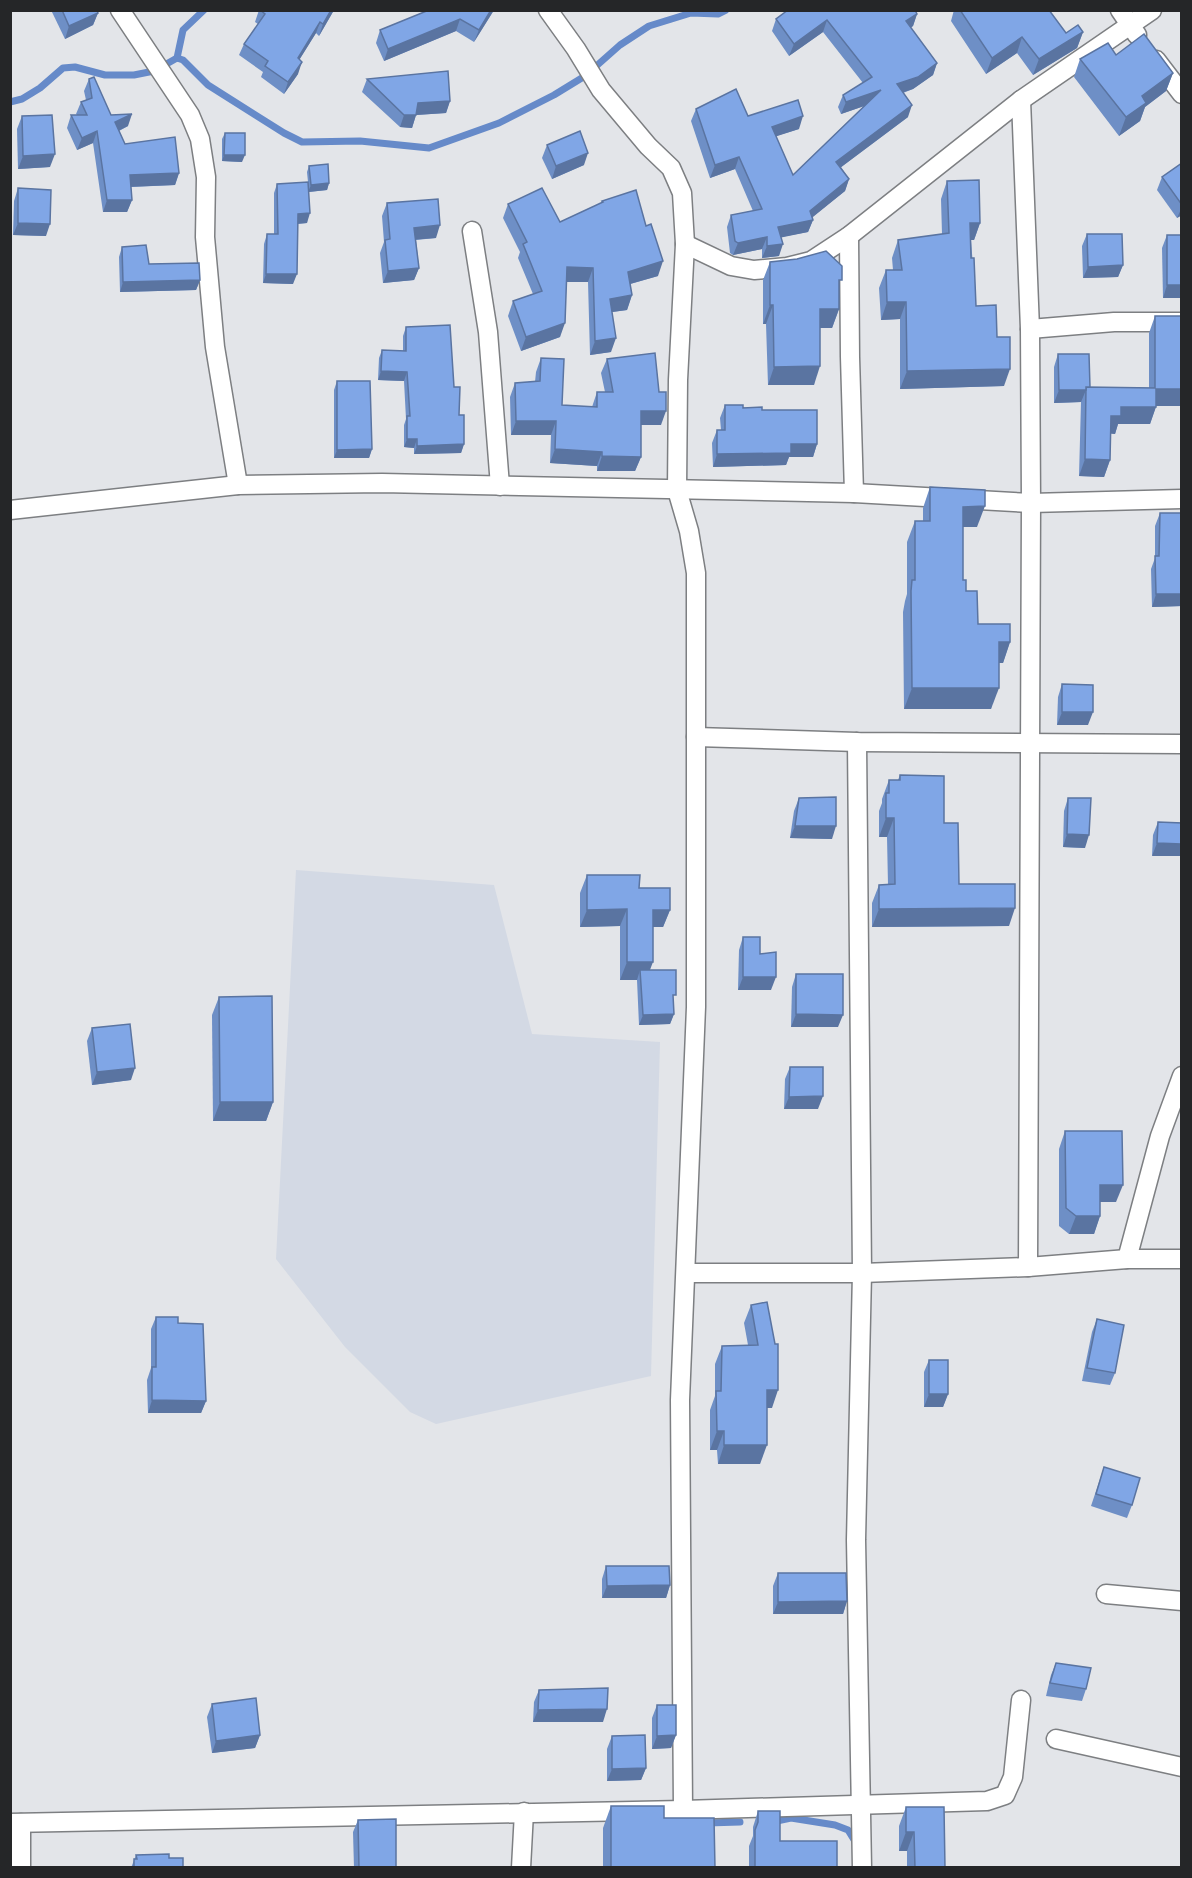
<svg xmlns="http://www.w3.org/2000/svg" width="1192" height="1878" viewBox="0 0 1192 1878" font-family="Commissioner,sans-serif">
<rect width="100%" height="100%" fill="#e3e5e9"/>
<path fill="#d3d9e4" d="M296 870 494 885 532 1034 660 1042 651 1376 436 1424 410 1412 345 1347 276 1259Z"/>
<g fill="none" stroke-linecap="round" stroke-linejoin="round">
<g stroke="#668ac9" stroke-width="7">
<path d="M177 58 183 60 208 85 284 133 302 142 360 141 429 148 499 123 554 95 585 76 620 45 649 26 691 13 718 14 726 10"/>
<path d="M177 58 183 30 204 10"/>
<path d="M10 102 22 99 40 88 63 68 75 67 105 75H134L154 71 177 58"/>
<path d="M772 1822 791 1818 835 1825 848 1830 856 1843"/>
<path d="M707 1823 740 1822"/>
</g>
<g stroke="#7d7f82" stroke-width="21">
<g id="minor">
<path d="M120 10 190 115 200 139 206 177 205 237 215 347 238 485"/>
<path d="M548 10 576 49 601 90 648 146 671 168 682 193 685 244 678 380 677 490 689 531 696 573V1007L680 1400 683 1810"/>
<path d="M1120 10 1137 35"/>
<path d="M1156 60 1182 94"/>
<path d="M1021 100 1030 329 1031 503 1028 1267"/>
<path d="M472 231 488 332 500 486"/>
<path d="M849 236 850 357 854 493"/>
<path d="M685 244 731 266 754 270 787 267 811 261 849 236 1021 100 1152 10"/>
<path d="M1030 329 1114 322H1182"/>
<path d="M10 510 238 485 382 483 854 493 1031 503 1182 499"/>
<path d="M696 737 857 742 1182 744"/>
<path d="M857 742 862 1273 856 1540 862 1868"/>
<path d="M1127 1259 1160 1136 1182 1076"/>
<path d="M686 1273H862L1028 1267 1127 1259H1182"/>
<path d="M1106 1594 1182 1601"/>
<path d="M1056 1739 1182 1767"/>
<path d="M10 1823 683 1810 987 1801 1005 1795 1013 1777 1021 1700"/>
<path d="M21 1823V1868"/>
<path d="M521 1868 524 1812"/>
</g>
</g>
<use href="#minor" stroke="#fff" stroke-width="18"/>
</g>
<g fill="#6e8fc6">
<path d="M51 10H97L98 13 93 25 65 39Z"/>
<path d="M259 10H334L319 36 316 33 299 60 298 74 284 94 261 77 263 72 239 55 244 44 258 24 255 22Z"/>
<path d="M423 10H494L474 42 456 31 384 61 376 43 380 30 424 12Z"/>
<path d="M954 10H1049L1066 33 1083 32 1077 48 1033 75 1017 53 986 74 951 21Z"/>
<path d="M917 14 913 26 910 28 937 63 933 75 913 89 903 93 908 117 841 167 849 179 845 191 812 217 813 220 808 232 781 237 779 256 762 258V249L733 255 730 253 727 227 731 215 753 211 735 169 710 178 691 121 696 109 748 116 799 129 776 136 793 175 864 106 841 114 838 107 843 95 863 83 823 32 789 56 772 31 776 19Z"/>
<path d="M1116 55 1173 73 1166 91 1145 107 1140 121 1119 136 1074 77 1080 59Z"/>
<path d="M89 79 111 115 128 126 119 131 125 144 179 173 175 185 131 187 132 200 127 212H103L93 143 77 150 67 128 71 115H77L76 114 81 102 86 100 84 91Z"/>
<path d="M367 79 450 101 446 113 416 115 412 128 400 127 362 92Z"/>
<path d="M22 116 50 167 18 169 17 129Z"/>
<path d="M225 133 242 162 222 161V139Z"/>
<path d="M547 145 584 165 552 179 542 158Z"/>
<path d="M1182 163V215L1177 218 1157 190 1162 177Z"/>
<path d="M309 166 329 183 327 190 309 192 307 223 298 224 293 284 263 283 264 244 267 234H274V193L277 184 308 182 307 172Z"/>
<path d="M947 181 980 223 974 240H971L976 306 997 337 1004 386 900 389V319L881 320 879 288 886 270H893L892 258 898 240 942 234 941 199Z"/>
<path d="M18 188 46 236 13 235 14 201Z"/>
<path d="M602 201 658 276 630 284 632 295 627 310 612 312 611 352 590 355 588 282H567L560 337 521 351 508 316 513 301 533 294 518 258 520 252 503 218 508 204 560 222 601 203Z"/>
<path d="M387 203 436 238 416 240 419 268 414 280 383 283 380 253 384 242 382 216Z"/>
<path d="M1087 234 1123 265 1118 277 1083 278 1082 246Z"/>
<path d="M1167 235 1182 298H1163L1162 248Z"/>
<path d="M122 247 149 264 200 280 196 290 120 292 119 257Z"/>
<path d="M770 262 839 288V309L832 328H820L814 385H768L766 324H763V280Z"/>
<path d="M1155 316 1156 406 1150 424H1118L1115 434 1110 433V460L1104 477 1079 476 1081 402 1054 403V367L1058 354 1090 387 1149 388V333Z"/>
<path d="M406 327 454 387 464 444 461 453 414 454V448L404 447V425L406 419 404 381 378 380 379 358 382 350 403 351V336Z"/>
<path d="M541 358 562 405 592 407 597 392H605L601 373 607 359 661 425H641V457L635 471H597V466L550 463 551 435H511L510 397 515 383 535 382 536 372Z"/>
<path d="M337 381 372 449 369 458H334V390Z"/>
<path d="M725 405 762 410 817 444 813 457H789L786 465 713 467 712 443 717 430H721L720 418Z"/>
<path d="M930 487 977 527H963V580L966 591 978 624 1010 642 1003 663H999L991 709H904L903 612 905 601 907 594V542L915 521H923V508Z"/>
<path d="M1160 513 1182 606 1152 607 1151 569 1155 558V526Z"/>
<path d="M1062 684 1088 725H1057L1058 697Z"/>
<path d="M900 775 944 823 959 884 1009 926 872 927V903L879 885H888L887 837H879V811L882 803V799L889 780H898Z"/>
<path d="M799 798 832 839 790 838 794 811Z"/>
<path d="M1068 798 1085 848 1063 847 1064 811Z"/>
<path d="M1158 822 1182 823 1152 856 1153 835Z"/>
<path d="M587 875 639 888 670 910 663 927H653L650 970 673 1003 674 1014 670 1024 639 1025 637 980H620V926L580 927V893Z"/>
<path d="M743 937 760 954 771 990H738L739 950Z"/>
<path d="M796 974 838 1027H791L792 987Z"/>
<path d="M219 997 273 1102 266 1121H213L212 1015Z"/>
<path d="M92 1028 131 1080 92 1085 87 1041Z"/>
<path d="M790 1067 818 1109H784L785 1079Z"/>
<path d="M1065 1131 1116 1202H1100V1216L1094 1234H1069L1059 1226V1149Z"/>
<path d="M751 1305 772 1408H767L760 1464H718L717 1450H710V1410L715 1396V1364L722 1346 748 1345 744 1323Z"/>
<path d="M156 1317 178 1323 206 1401 201 1413H148L147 1380 151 1368V1329Z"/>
<path d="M1097 1319 1115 1373 1110 1385 1082 1381 1092 1332Z"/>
<path d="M929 1360 948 1394 943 1407H924V1372Z"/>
<path d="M1104 1467 1132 1505 1127 1518 1091 1506Z"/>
<path d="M606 1566 670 1585 666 1598H602V1579Z"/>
<path d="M778 1573 847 1601 843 1614H773V1586Z"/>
<path d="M1056 1663 1086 1689 1082 1701 1046 1696 1051 1675Z"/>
<path d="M539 1690 603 1722H533L534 1702Z"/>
<path d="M212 1704 260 1735 255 1748 212 1753 207 1717Z"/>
<path d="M657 1705 676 1735 671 1748 652 1749V1718Z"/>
<path d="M612 1736 646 1768 641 1780 607 1781V1749Z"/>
<path d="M611 1806 664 1818 715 1868H603V1828Z"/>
<path d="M906 1807 945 1868H907V1851H899V1826Z"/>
<path d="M758 1811 780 1841 837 1868H749V1846L753 1836V1827Z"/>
<path d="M358 1820 396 1868H354L353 1832Z"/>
<path d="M136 1855 169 1858 183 1868H131Z"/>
</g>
<g fill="#5a74a1">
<path d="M331 10H334L319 36 323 24Z"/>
<path d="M491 10H494L474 42 479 30Z"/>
<path d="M98 13 93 25 65 39 69 26Z"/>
<path d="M917 14 913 26 901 34 906 21Z"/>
<path d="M460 19 456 31 384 61 388 49Z"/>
<path d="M827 20 823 32 789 56 794 44Z"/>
<path d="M320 22 316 33 293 70 298 58Z"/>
<path d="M1083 32 1077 48 1033 75 1039 59Z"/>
<path d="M1022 37 1017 53 986 74 992 58Z"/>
<path d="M302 62 298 74 284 94 288 82Z"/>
<path d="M937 63 933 75 913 89 892 96 897 84Z"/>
<path d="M1173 73 1166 91 1145 107 1140 121 1119 136 1126 117 1142 96Z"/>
<path d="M881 90 876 102 841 114 846 102Z"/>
<path d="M450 101 446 113 416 115 412 128 400 127 404 115 418 103Z"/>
<path d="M912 105 908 117 832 174 836 162Z"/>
<path d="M132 114 128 126 110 135 115 122Z"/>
<path d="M803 116 799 129 768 139 772 127Z"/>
<path d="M97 131 93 143 77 150 82 138Z"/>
<path d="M588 153 584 165 552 179 556 166Z"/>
<path d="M55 154 50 167 18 169 23 156Z"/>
<path d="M224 155H245L242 162 222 161Z"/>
<path d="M739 157 735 169 710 178 715 165Z"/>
<path d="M179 173 175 185 126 187 130 175Z"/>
<path d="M849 179 845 191 808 221 813 220 808 232 774 239 778 227 810 211Z"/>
<path d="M329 183 327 190 308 192 311 185Z"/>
<path d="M107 200H132L127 212H103Z"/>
<path d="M1182 207V215L1177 218Z"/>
<path d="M310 213 307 223 294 224 298 214Z"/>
<path d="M18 223 50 224 46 236 13 235Z"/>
<path d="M970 223H980L974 240H964Z"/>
<path d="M440 225 436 238 410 240 414 228Z"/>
<path d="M767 237 762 249 733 255 738 243Z"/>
<path d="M783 244 779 256 762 258 767 246Z"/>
<path d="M663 261 658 276 623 286 628 272Z"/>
<path d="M1123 265 1118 277 1083 278 1088 267Z"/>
<path d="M567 267 593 268 588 282H562Z"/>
<path d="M419 268 414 280 383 283 388 271Z"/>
<path d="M266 274H297L293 284 263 283Z"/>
<path d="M200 280 196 290 120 292 123 282Z"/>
<path d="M1167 285H1182V298H1163Z"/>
<path d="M632 295 627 310 605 313 610 299Z"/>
<path d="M887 302H906L900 319 881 320Z"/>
<path d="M770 305H773L766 324H763Z"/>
<path d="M820 309H839L832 328H813Z"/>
<path d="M565 323 560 337 521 351 526 337Z"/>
<path d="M616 338 611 352 590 355 595 341Z"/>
<path d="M820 366 814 385H768L774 367Z"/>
<path d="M1010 369 1004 386 900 389 907 371Z"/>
<path d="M381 371 407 372 404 381 378 380Z"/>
<path d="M1156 389H1182V406H1150Z"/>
<path d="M1059 390H1086L1081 402 1054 403Z"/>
<path d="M1121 407H1156L1150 424H1118L1115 434 1104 433 1111 416Z"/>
<path d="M641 411H666L661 425H636Z"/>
<path d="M516 421H556L551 435H511Z"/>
<path d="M407 439H417L414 448 404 447Z"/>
<path d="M464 444 461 453 414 454 417 446Z"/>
<path d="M791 444H817L813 457H789L786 465 713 467 717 454Z"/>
<path d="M372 449 369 458H334L337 450Z"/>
<path d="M555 449 602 452 597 466 550 463Z"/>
<path d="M602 456 641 457 635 471H597Z"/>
<path d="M1085 459 1110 460 1104 477 1079 476Z"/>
<path d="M985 506 977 527H956L963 507Z"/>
<path d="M1156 594H1182V606L1152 607Z"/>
<path d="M999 642H1010L1003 663H991Z"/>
<path d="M912 688H999L991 709H904Z"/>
<path d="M1062 712H1093L1088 725H1057Z"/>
<path d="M886 818H894L887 837H879Z"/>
<path d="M795 826H836L832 839 790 838Z"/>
<path d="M1067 834 1089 835 1085 848 1063 847Z"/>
<path d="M1157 843 1182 844V856H1152Z"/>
<path d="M1015 908 1009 926 872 927 879 909Z"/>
<path d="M627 909 620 926 580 927 587 910Z"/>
<path d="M653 910H670L663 927H647Z"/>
<path d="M627 962H653L646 980 640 970 637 980H620Z"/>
<path d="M743 977H776L771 990H738Z"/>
<path d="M674 1014 670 1024 639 1025 643 1015Z"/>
<path d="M796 1014 843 1015 838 1027H791Z"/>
<path d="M135 1068 131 1080 92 1085 97 1072Z"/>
<path d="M823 1096 818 1109H784L789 1097Z"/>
<path d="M220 1102H273L266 1121H213Z"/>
<path d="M1100 1185H1123L1116 1202H1094Z"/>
<path d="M1076 1216H1100L1094 1234H1069Z"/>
<path d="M767 1390H778L772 1408H760Z"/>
<path d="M929 1394H948L943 1407H924Z"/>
<path d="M152 1400 206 1401 201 1413H148Z"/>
<path d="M717 1431H724L717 1450H710Z"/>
<path d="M724 1445H767L760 1464H718Z"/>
<path d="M670 1585 666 1598H602L607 1586Z"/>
<path d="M847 1601 843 1614H773L778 1602Z"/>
<path d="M607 1709 603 1722H533L538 1710Z"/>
<path d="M260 1735 255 1748 212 1753 216 1741Z"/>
<path d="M676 1735 671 1748 652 1749 657 1736Z"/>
<path d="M646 1768 641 1780 607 1781 612 1769Z"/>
<path d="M906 1832H914L907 1851H899Z"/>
</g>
<g fill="#80a6e6" stroke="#5a74a1" stroke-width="1.5">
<path d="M62 10H97L98 13 69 26Z"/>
<path d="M260 10H331L323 24 320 22 298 58 302 62 288 82 265 66 268 61 244 44 265 14Z"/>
<path d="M429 10H491L479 30 460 19 388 49 380 30Z"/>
<path d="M788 10H915L917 14 906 21 937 63 918 77 897 84 912 105 836 162 849 179 810 211 813 220 778 227 783 244 767 246V237L738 243 735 241 731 215 762 209 739 157 715 165 696 109 736 89 748 116 798 100 803 116 772 127 793 175 881 90 846 102 843 95 872 77 827 20 794 44 776 19Z"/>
<path d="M960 10H1049L1066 33 1078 25 1083 32 1039 59 1022 37 992 58Z"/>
<path d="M1144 34 1173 73 1142 96 1146 103 1126 117 1080 59 1108 43 1116 55Z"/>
<path d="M448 71 450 101 418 103 416 115H404L367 79Z"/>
<path d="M94 77 111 115 132 114 115 122 125 144 175 137 179 173 130 175 132 200H107L97 131 82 138 71 115H87L81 102 92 98 89 79Z"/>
<path d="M52 115 55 154 23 156 22 116Z"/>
<path d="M580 131 588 153 556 166 547 145Z"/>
<path d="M225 133H245V155H224Z"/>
<path d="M1182 163V205L1162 177Z"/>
<path d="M328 164 329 183 311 185 309 166Z"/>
<path d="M979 180 980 223H970L971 258H974L976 306 996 305 997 337H1010V369L907 371 906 302H887L886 270H902L898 240 949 233 947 181Z"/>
<path d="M308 182 310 213 298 214 297 274H266L267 234H278L277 184Z"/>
<path d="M18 188 51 190 50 224 18 223Z"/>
<path d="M542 188 560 222 603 202 602 201 636 190 646 226 651 224 663 261 628 272 632 295 610 299 616 338 595 341 593 268 567 267 565 323 526 337 513 301 542 291 523 244 527 242 508 204Z"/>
<path d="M438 199 440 225 414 228 419 268 388 271 385 240 390 239 387 203Z"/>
<path d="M1087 234H1122L1123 265 1088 267Z"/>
<rect x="1167" y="235" width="15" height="50"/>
<path d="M146 245 149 264 199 263 200 280 123 282 122 247Z"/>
<path d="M826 251 842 266V280H839V309H820V366L774 367 773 305H770V262L797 259Z"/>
<path d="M1155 316H1182V389H1156V407H1121V416H1111L1110 460 1085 459 1086 387 1155 388Z"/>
<path d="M450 325 454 387H460L459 415H464V444L417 446V439H407V416H410L407 372 381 371 382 350 406 351V327Z"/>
<path d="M655 353 659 392H666V411H641V457L602 456V452L555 449 556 421H516L515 383 540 381 541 358 564 359 562 405 597 407V392H613L607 359Z"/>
<path d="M1058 354H1089L1090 387H1086V390H1059Z"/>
<path d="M337 381H370L372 449 337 450Z"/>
<path d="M725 405H743V408L762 407V410H817V444H791V453L717 454V430H725Z"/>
<path d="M930 487 985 490V506L963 507V580H966V591H977L978 624H1010V642H999V688H912L911 591 912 580H915V521H930Z"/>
<path d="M1160 513H1182V594H1156L1155 556H1159Z"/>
<path d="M1062 684 1093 685V712H1062Z"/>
<path d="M900 775 944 776V823H958L959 884H1015V908L879 909V885L895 884 894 818H886V793H889V780H900Z"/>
<path d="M836 797V826H795L799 798Z"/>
<path d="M1068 798H1091L1089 835 1067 834Z"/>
<path d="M1158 822 1182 823V844L1157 843Z"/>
<path d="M587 875H640L639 888H670V910H653V962H627V909L587 910Z"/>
<path d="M743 937H760V954L776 952V977H743Z"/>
<path d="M640 970H676V995H673L674 1014 643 1015Z"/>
<path d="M796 974H843V1015L796 1014Z"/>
<path d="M272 996 273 1102H220L219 997Z"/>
<path d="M130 1024 135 1068 97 1072 92 1028Z"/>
<path d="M790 1067H823V1096L789 1097Z"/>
<path d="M1065 1131H1122L1123 1185H1100V1216H1076L1066 1208Z"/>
<path d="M767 1302 775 1344H778V1390H767V1445H724V1431H717L716 1391H721L722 1346 758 1345 751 1305Z"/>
<path d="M156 1317H178V1323L203 1324 206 1401 152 1400V1367H156Z"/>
<path d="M1097 1319 1124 1325 1115 1373 1087 1368Z"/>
<rect x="929" y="1360" width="19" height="34"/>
<path d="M1104 1467 1140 1478 1132 1505 1096 1494Z"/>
<path d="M606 1566H669L670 1585 607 1586Z"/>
<path d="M778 1573H846L847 1601 778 1602Z"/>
<path d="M1056 1663 1091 1668 1086 1689 1050 1683Z"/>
<path d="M608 1688 607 1709 538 1710 539 1690Z"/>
<path d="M256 1698 260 1735 216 1741 212 1704Z"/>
<path d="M657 1705H676V1735L657 1736Z"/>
<path d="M645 1735 646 1768 612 1769V1736Z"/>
<path d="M611 1806H664V1818H714L715 1868H611Z"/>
<path d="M906 1807H944L945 1868H915L914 1832H906Z"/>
<path d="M758 1811H780V1841H837V1868H755V1830L758 1822Z"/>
<path d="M396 1819V1868H359L358 1820Z"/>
<path d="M169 1854V1858H183V1868H134V1859H137L136 1855Z"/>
</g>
<rect width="1192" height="1878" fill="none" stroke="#252628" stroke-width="24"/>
</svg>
